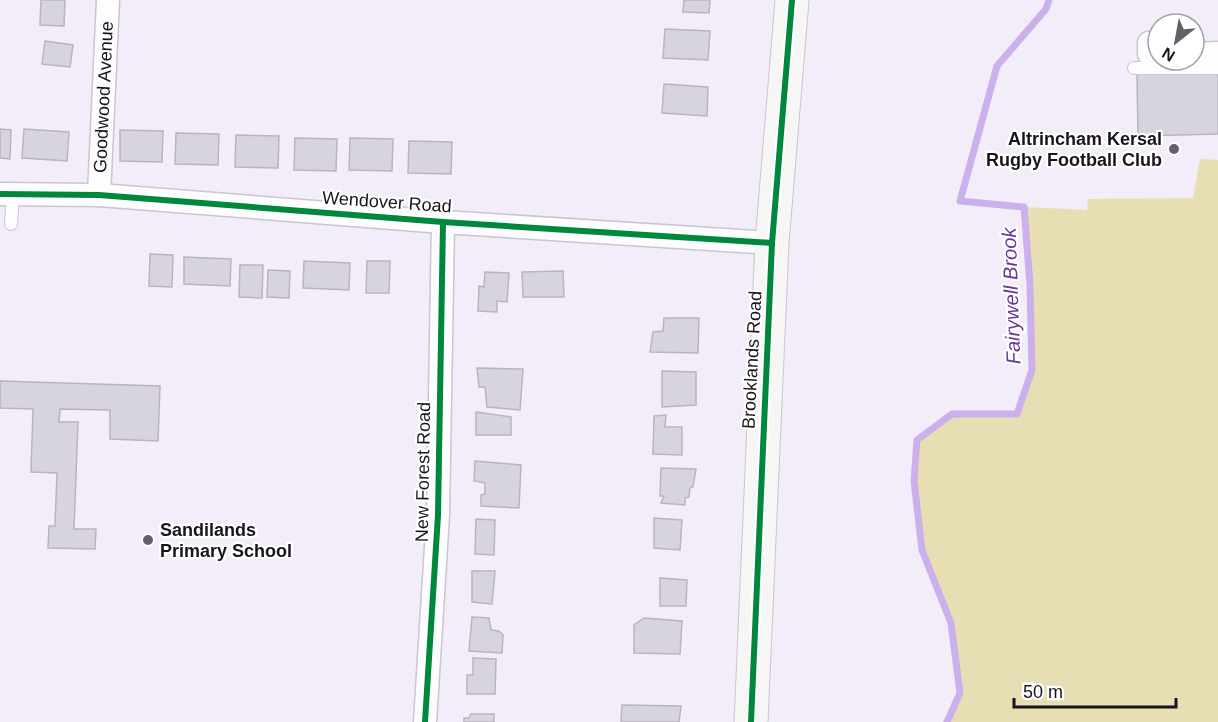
<svg xmlns="http://www.w3.org/2000/svg" width="1218" height="722" viewBox="0 0 1218 722" font-family="Arial,sans-serif">
<rect width="100%" height="100%" fill="#f2edf9"/>
<path fill="#e8deb4" d="M1200 159 1218 160V722H947L960 693 951 623 922 550 914 481 917 440 952 414H1017L1032 370 1030 285 1024 207 1087 210 1088 199 1193 198Z"/>
<g fill="none" stroke-linecap="round" stroke-linejoin="round">
<path stroke="#ccb0ec" stroke-width="7" d="M947 722 960 693 951 623 922 550 914 481 917 440 952 414H1017L1032 370 1030 285 1024 207 960 201 997 66 1046 9 1049 0"/>
</g>
<g fill="#d8d4de" stroke="#b9b4bf" stroke-width="1.5">
<path d="M41 0H65L64 26 40 25Z"/>
<path d="M684 0H710L709 13 683 12Z"/>
<path d="M665 29 710 31 708 60 663 58Z"/>
<path d="M45 41 73 45 70 67 42 64Z"/>
<path d="M1218 73V134L1138 136 1137 74Z"/>
<path d="M664 84 708 87 707 116 662 113Z"/>
<path d="M0 129 11 130 10 159 0 158Z"/>
<path d="M24 129 69 132 67 161 22 158Z"/>
<path d="M120 130 163 131 162 162 120 161Z"/>
<path d="M176 133 219 134 218 165 175 164Z"/>
<path d="M236 135 279 136 278 168 235 167Z"/>
<path d="M295 138 337 139 336 171 294 170Z"/>
<path d="M350 138 393 139 392 171 349 170Z"/>
<path d="M409 141 452 142 451 174 408 173Z"/>
<path d="M150 254 173 255 172 287 149 286Z"/>
<path d="M184 257 231 259 230 286 184 284Z"/>
<path d="M304 261 350 263 349 290 303 288Z"/>
<path d="M367 261H390L389 293H366Z"/>
<path d="M240 265H263L262 298 239 297Z"/>
<path d="M268 270 290 271 289 298 267 297Z"/>
<path d="M563 271 564 297H523L522 272Z"/>
<path d="M485 272 509 273 507 302 497 301V312L478 311 479 286 484 287Z"/>
<path d="M664 318H699L698 353 650 352 653 332 663 331Z"/>
<path d="M477 368 523 369 520 410 487 407 485 387H479Z"/>
<path d="M662 371 696 372V405L662 407Z"/>
<path d="M0 381 160 386 158 441 110 439V410L60 409 59 422H78L74 529H96L95 549 48 548 49 526H55L57 473 31 472 33 409 0 408Z"/>
<path d="M476 412 511 417V435H476Z"/>
<path d="M666 415 665 427H682V455L653 454 654 416Z"/>
<path d="M475 461 521 465 519 508 481 506V495L485 494V483L474 481Z"/>
<path d="M661 468 696 469 693 487 690 488 689 497 685 498V505L661 503 664 496H660Z"/>
<path d="M654 518 682 520 680 550 654 548Z"/>
<path d="M476 519 495 520 494 555 475 554Z"/>
<path d="M472 571H495L492 604 472 602Z"/>
<path d="M660 578 687 580 686 606H660Z"/>
<path d="M472 617 489 618 491 630 499 631 503 635 502 653 469 651Z"/>
<path d="M644 618 682 621 680 654 634 653V625Z"/>
<path d="M473 658 496 659 495 694H467V675H473Z"/>
<path d="M622 705 681 706 679 722H621Z"/>
<path d="M471 714H494V722H464V718H469Z"/>
</g>
<g fill="none" stroke-linecap="round" stroke-linejoin="round">
<g stroke="#cac5d0" stroke-width="14">
<g id="lane">
<path d="M1134 68H1218"/>
<path d="M11 224 13 194"/>
</g>
</g>
<g stroke="#cac5d0" stroke-width="25">
<g id="street">
<path d="M1149 43V54H1158"/>
<path d="M1194 54 1218 53"/>
<path d="M0 194 99 195 443 222 772 243"/>
<path id="s1" d="M99 195 108 0"/>
<path d="M425 722 438 515 443 222"/>
</g>
</g>
<g stroke="#cac5d0" stroke-width="35">
<path id="secondary" d="M751 722 772 243 792 0"/>
</g>
<use href="#lane" stroke="#fdfcfe" stroke-width="12"/>
<use href="#street" stroke="#fdfcfe" stroke-width="22"/>
<use href="#secondary" stroke="#f6f6f4" stroke-width="33"/>
<g stroke="#fff" stroke-width="10">
<g id="cycleway">
<path d="M0 194 99 195 443 222 772 243"/>
<path d="M425 722 438 515 443 222"/>
<path d="M751 722 772 243 792 0"/>
</g>
</g>
<use href="#cycleway" stroke="#00873e" stroke-width="6"/>
</g>
<g fill="#645f6a" stroke="#fff" stroke-width="2">
<circle cx="1174" cy="149" r="6"/>
<circle cx="148" cy="540" r="6"/>
</g>
<g text-anchor="middle" stroke-width="4.5" stroke-linejoin="round" paint-order="stroke">
<g font-size="18" fill="#18131d" stroke="#fff">
<text dy="6" stroke="none"><textPath href="#s1" startOffset="98">Goodwood Avenue</textPath></text>
<text transform="translate(387 202) rotate(4)" y="6">Wendover Road</text>
<text transform="translate(752 360) rotate(-87)" y="6">Brooklands Road</text>
<text transform="translate(423 472) rotate(-89)" y="6">New Forest Road</text>
</g>
<g font-size="18" font-weight="bold" fill="#18131d" stroke="#fff" text-anchor="end">
<text x="1162" y="145">Altrincham Kersal<tspan x="1162" dy="21">Rugby Football Club</tspan></text>
<text x="160" y="536" text-anchor="start">Sandilands<tspan x="160" dy="21">Primary School</tspan></text>
</g>
<g font-size="20" font-style="italic" fill="#6a3897" stroke="#fff">
<text transform="translate(1011 296) rotate(-92)" y="7">Fairywell Brook</text>
</g>
</g>
<g transform="translate(1176 42) rotate(211)"><circle r="28" fill="#ffffff" stroke="#a3a1a5" stroke-width="1.5"/>
<path d="M0-4.5L10 22L0 15L-10 22Z" fill="#645f6a"/>
<text y="-9" font-size="16" font-weight="bold" text-anchor="middle" fill="#18131d">N</text>
</g>
<path d="M1014 698v9h162v-9" fill="none" stroke="#18131d" stroke-width="3"/>
<text x="1023" y="698" font-size="18" fill="#18131d" stroke="#ffffff" stroke-width="4.5" paint-order="stroke">50 m</text>
</svg>
